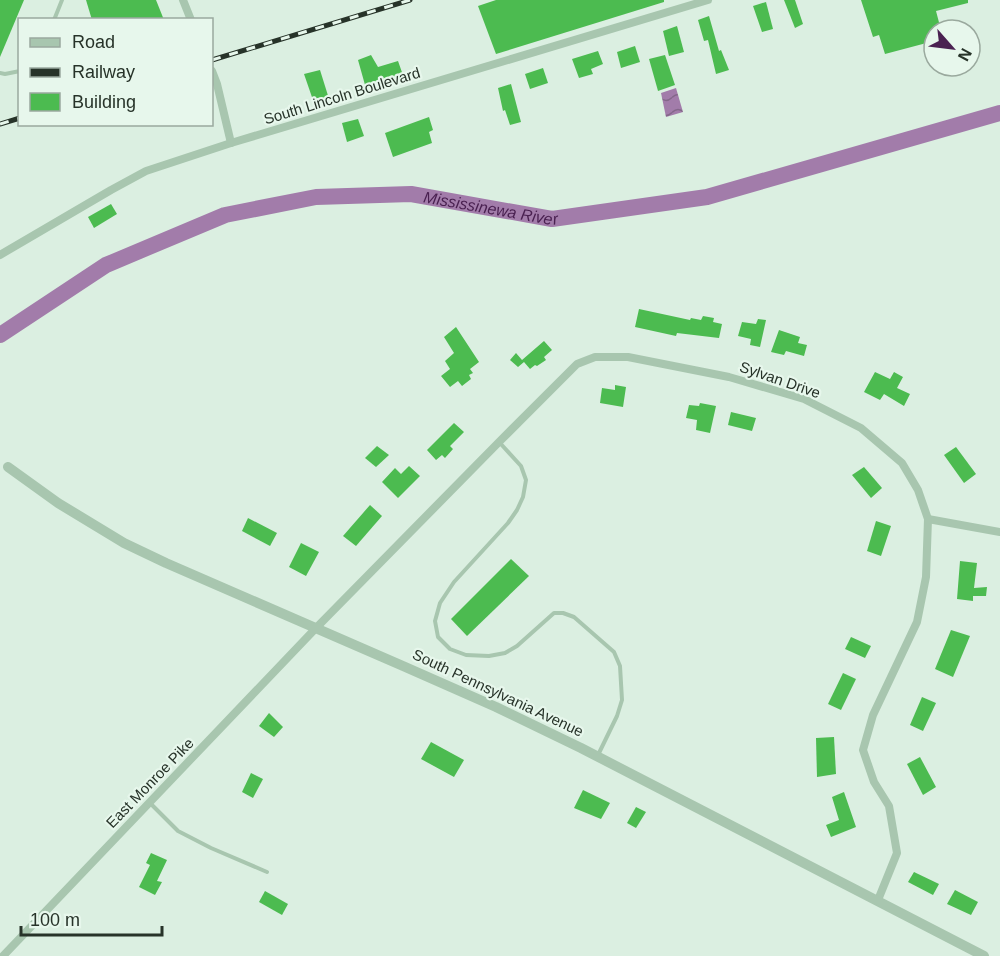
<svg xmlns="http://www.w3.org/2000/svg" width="1000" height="956" viewBox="0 0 1000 956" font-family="Helvetica,sans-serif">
<defs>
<pattern id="water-waves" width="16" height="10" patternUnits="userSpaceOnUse" patternTransform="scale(1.5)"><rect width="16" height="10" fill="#a27caa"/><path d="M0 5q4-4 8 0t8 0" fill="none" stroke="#84668a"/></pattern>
</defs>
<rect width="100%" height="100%" fill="#dbefe1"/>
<path fill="url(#water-waves)" d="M676 88 683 112 666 117 661 93Z"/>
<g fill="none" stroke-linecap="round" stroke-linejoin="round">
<path stroke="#a27caa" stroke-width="16" id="s1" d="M0 335 106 265 225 215 316 197 411 194 552 219 707 197 1000 113"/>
</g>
<g fill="#4cbb50">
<path d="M0 0H24L0 57Z"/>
<path d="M86 0H156L164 20H92Z"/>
<path d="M496 0H664V2L496 54 478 6Z"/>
<path d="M784 0H795L803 24 795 28Z"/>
<path d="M861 0H968V3L936 11 941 30H934V41L885 54 879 35 873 37Z"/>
<path d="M766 2 773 29 762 32 753 6Z"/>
<path d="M709 16 719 51 721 50 729 70 716 74 708 40 704 41 698 20Z"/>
<path d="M677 26 684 52 669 56 663 31Z"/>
<path d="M635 46 640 62 621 68 617 52Z"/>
<path d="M598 51 603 64 591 69 593 74 579 78 572 59Z"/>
<path d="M371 55 378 67 398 61 404 78 367 92 358 60Z"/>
<path d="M665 55 675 85 658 91 649 59Z"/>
<path d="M543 68 548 83 530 89 525 74Z"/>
<path d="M320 70 330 102 315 106 304 74Z"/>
<path d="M511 84 521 122 510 125 505 110 503 111 498 88Z"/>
<path d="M429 117 433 130 429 132 432 143 393 157 385 133Z"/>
<path d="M358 119 364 136 347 142 342 123Z"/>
<path d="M111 204 117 214 94 228 88 217Z"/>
<path d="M639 309 690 320 691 318 701 320 703 316 714 318 713 322 722 324 719 338 677 333 676 336 635 327Z"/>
<path d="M758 319 766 320 760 347 750 345 751 339 738 336 742 322 756 324Z"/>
<path d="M456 327 479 362 470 369 473 373 469 375 471 379 462 386 458 381 450 387 441 376 450 369 445 361 454 353 444 337Z"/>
<path d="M779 330 800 337 798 343 807 345 804 356 786 351 784 355 771 352Z"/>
<path d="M544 341 552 350 544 357 546 360 537 366 535 365 530 369 524 362 518 367 510 360 516 353 522 360Z"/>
<path d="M875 372 890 379 894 372 903 377 897 388 910 394 904 406 884 394 880 400 864 392Z"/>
<path d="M615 385 626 387 623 407 600 403 602 388 615 390Z"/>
<path d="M700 403 716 406 710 433 696 430 697 420 686 418 689 405 699 406Z"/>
<path d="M731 412 756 418 752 431 728 425Z"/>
<path d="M454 423 464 432 450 446 453 449 445 458 442 455 436 460 427 450Z"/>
<path d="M377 446 389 455 376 467 365 458Z"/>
<path d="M956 447 976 474 964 483 944 455Z"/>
<path d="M409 466 420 476 398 498 382 482 395 468 401 474Z"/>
<path d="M864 467 882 488 871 498 852 475Z"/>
<path d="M370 505 382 516 356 546 343 536Z"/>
<path d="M248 518 277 533 270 546 242 531Z"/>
<path d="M876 521 891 526 881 556 867 551Z"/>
<path d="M301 543 319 552 306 576 289 567Z"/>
<path d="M511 559 529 576 467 636 451 619Z"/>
<path d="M960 561 977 563 974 588 987 587 986 596H973V601L957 599Z"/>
<path d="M951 630 970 636 953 677 935 669Z"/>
<path d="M851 637 871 646 865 658 845 649Z"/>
<path d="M843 673 856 679 841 710 828 704Z"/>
<path d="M922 697 936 703 923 731 910 725Z"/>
<path d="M269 713 283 727 274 737 259 726Z"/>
<path d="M834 737 836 774 817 777 816 738Z"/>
<path d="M431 742 464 760 454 777 421 759Z"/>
<path d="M920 757 936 787 923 795 907 764Z"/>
<path d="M251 773 263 779 253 798 242 792Z"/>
<path d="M583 790 610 803 601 819 574 808Z"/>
<path d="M844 792 856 827 831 837 826 825 839 820 832 797Z"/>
<path d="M636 807 646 812 636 828 627 823Z"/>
<path d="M151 853 167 860 157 881 162 882 155 895 139 887 150 865 146 863Z"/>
<path d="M914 872 939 884 933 895 908 882Z"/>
<path d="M955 890 978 902 971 915 947 904Z"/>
<path d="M265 891 288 904 282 915 259 902Z"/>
</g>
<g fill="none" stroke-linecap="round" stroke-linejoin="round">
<g stroke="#a8c6af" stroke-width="4">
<path d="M54 20 62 0"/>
<path d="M0 73 5 74 20 71"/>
<path d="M500 443 521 466 526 480 523 497 517 510 508 523 454 582 440 603 435 621 438 637 450 649 466 655 489 656 505 653 517 646 554 613H563L574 617 614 652 620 666 622 700 617 716 598 755"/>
<path d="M150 803 178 831 211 848 267 872"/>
</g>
<g stroke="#a8c6af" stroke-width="8">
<path d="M183 0 191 20"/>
<path d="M212 71 217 84 231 143"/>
<path d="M0 255 111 190 146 171 231 143 708 0"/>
<path d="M928 519 1000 532"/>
<path d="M3 956 316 628 499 442 577 364 595 357H628L729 377 804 399 861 428 902 463 918 490 928 519 926 577 917 622 873 715 863 750 874 782 889 806 897 853 878 900"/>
</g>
<path stroke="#a8c6af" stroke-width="10" d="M8 467 58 503 124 543 166 563 403 666 496 707 581 748 984 956"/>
<g stroke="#273329" stroke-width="5">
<g id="rail">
<path d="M212 60 410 0"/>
<path d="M0 124 20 118"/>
</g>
</g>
<use href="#rail" stroke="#e7f7ec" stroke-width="3" stroke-dasharray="9" stroke-linecap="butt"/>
</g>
<g text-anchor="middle" stroke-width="4.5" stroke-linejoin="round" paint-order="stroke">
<g font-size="15" fill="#273329" stroke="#e7f7ec">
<text transform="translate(342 96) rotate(-17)" y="5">South Lincoln Boulevard</text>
<text transform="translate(780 380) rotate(19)" y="5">Sylvan Drive</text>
<text transform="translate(498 693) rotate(25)" y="5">South Pennsylvania Avenue</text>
<text transform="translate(150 783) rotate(-46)" y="5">East Monroe Pike</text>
</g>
<g font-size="16" font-style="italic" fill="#4a2151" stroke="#e7f7ec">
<text dy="6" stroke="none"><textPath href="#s1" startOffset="525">Mississinewa River</textPath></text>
</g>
</g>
<rect x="18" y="18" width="195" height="108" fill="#e7f7ec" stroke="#9aa99e" stroke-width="1.5"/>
<rect x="30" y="38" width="30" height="9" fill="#a8c6af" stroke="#9aa99e" stroke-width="1.5"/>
<text x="72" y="48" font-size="18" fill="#273329">Road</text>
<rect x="30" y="68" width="30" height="9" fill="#273329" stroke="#9aa99e" stroke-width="1.5"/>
<text x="72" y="78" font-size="18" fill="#273329">Railway</text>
<rect x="30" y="93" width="30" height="18" fill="#4cbb50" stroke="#9aa99e" stroke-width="1.5"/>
<text x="72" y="108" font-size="18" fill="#273329">Building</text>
<g transform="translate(952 48) rotate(118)"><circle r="28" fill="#e7f7ec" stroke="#9aa99e" stroke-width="1.5"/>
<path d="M0-4.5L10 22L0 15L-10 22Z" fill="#4a2151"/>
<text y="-9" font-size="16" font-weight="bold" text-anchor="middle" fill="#273329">N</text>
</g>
<path d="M21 926v9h141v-9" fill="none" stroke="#273329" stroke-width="3"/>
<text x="30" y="926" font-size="18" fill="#273329" stroke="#e7f7ec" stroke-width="4.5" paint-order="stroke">100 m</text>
</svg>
